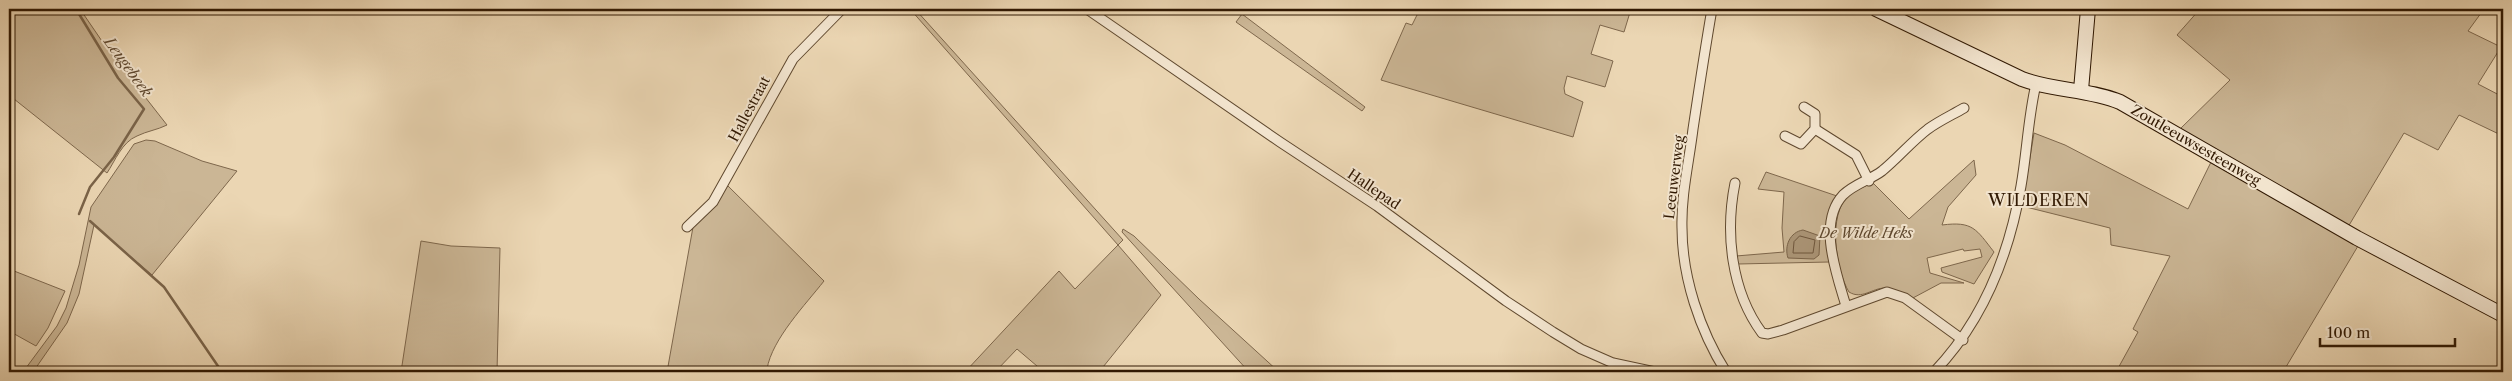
<svg xmlns="http://www.w3.org/2000/svg" width="2512" height="381" font-family="'Libre Caslon Text',serif">
  <style>
    .green { fill: #cbb695; stroke: #7e674c }
    .water { fill: #ab9577; stroke: #7a6348 }
    .lines { fill: none; stroke-linecap: round; stroke-linejoin: round }
    .shore { stroke: #6e563c; stroke-width: 1 }
    .stream { stroke: #7a6348; stroke-width: 2.5 }
    .street-casing { stroke: #5f482e; stroke-width: 11 }
    .secondary-casing { stroke: #301802; stroke-width: 16 }
    .street { stroke: #f2e4ce; stroke-width: 9 }
    .secondary { stroke: #f2e4ce; stroke-width: 14 }
    .labels { text-anchor: middle; stroke-width: 4; stroke-linejoin: round; paint-order: stroke }
    .street-label { font-size: 14px; fill: #301802; stroke: #f2e4ce }
    .park-label { font-size: 14px; font-style: italic; fill: #5e472e; stroke: #f2e4ce }
    .water-label { font-size: 15px; font-style: italic; fill: #614a31; stroke: #f2e4ce }
    .quarter-label { font-size: 16px; letter-spacing: 1px; fill: #301802; stroke: #f2e4ce }
  </style>
  <rect width="100%" height="100%" fill="#ebd6b3"/>
  <filter id="stains"><feTurbulence type="fractalNoise" baseFrequency=".004" numOctaves="4"/><feColorMatrix values="0 0 0 0 .2 0 0 0 0 .09 0 0 0 0 .02 0 0 0 .5 -.17"/></filter>
  <radialGradient id="worn" r=".72"><stop offset=".6" stop-color="#630" stop-opacity="0"/><stop offset="1" stop-color="#630" stop-opacity=".3"/></radialGradient>
  <!-- green -->
  <g class="green">
    <path d="M 9,9 L 80,9 L 106,47 L 167,125 C 157,130 147,131 137,136 C 122,142 115,161 107,173 L 9,95 Z"/>
    <polygon points="910,9 915,9 1123,240 1118,245 1161,295 1099,372 1044,372 1017,349 995,372 965,372 1059,271 1075,289 1118,245"/>
    <polygon points="1420,9 1631,9 1624,32 1600,25 1591,54 1613,61 1605,87 1567,76 1564,88 1565,94 1583,102 1573,137 1381,80 1406,23 1412,25"/>
    <polygon points="2200,9 2484,9 2468,31 2501,47 2478,84 2503,97 2503,136 2459,115 2438,150 2404,133 2348,227 2180,129 2230,80 2177,35"/>
    <polygon points="1242,14 1365,107 1362,111 1236,22"/>
    <polygon points="2034,133 2065,145 2188,209 2212,160 2358,246 2283,372 2116,372 2138,332 2133,329 2170,256 2111,245 2110,228 2022,206"/>
    <polygon points="146,140 155,141 202,161 237,171 152,275 94,225 79,294 67,323 33,372 23,372 57,326 66,308 79,265 91,207 134,144"/>
    <path d="M 1974,160 L 1976,175 L 1948,207 L 1942,225 C 1973,221 1976,229 1994,252 L 1974,284 L 1942,272 L 1941,268 L 1982,257 L 1980,249 L 1964,251 L 1963,249 L 1927,258 L 1930,273 L 1964,283 L 1941,283 L 1911,299 C 1903,294 1895,288 1885,288 C 1872,288 1862,300 1849,292 C 1836,271 1827,214 1849,195 C 1855,190 1865,186 1873,183 L 1909,219 Z"/>
    <polygon points="1766,172 1837,196 1827,248 1829,262 1738,264 1736,256 1784,252 1782,228 1784,192 1758,189"/>
    <path d="M 727,185 L 824,281 C 806,304 772,339 767,369 L 772,372 L 667,372 L 693,227 Z"/>
    <polygon points="1123,229 1134,236 1199,299 1279,372 1249,372 1122,232"/>
    <polygon points="421,241 451,246 500,248 497,372 401,372"/>
    <polygon points="9,269 65,291 48,328 36,346 9,331"/>
  </g>
  <!-- water -->
  <path class="water" d="M 1803,230 L 1820,236 L 1819,255 L 1814,259 L 1788,258 C 1784,246 1790,232 1803,230 Z"/>
  <g class="lines">
    <!-- shore -->
    <polygon class="shore" points="1800,236 1815,240 1813,253 1793,253 1794,242"/>
    <!-- stream -->
    <g class="stream">
      <polyline points="76,9 118,78 144,109 114,157 90,187 79,214"/>
      <polyline points="90,221 164,287 222,372"/>
    </g>
    <!-- street casing -->
    <g class="street-casing">
      <g id="street">
        <polyline points="1087,9 1280,142 1377,206 1506,301 1553,332 1581,349 1613,363 1655,372"/>
        <path d="M 1712,9 C 1705,49 1699,89 1693,129 C 1689,162 1681,195 1682,228 C 1682,277 1700,331 1726,372"/>
        <polyline points="1815,129 1856,155 1869,181"/>
        <polyline points="1785,136 1801,144 1815,129 1815,114 1804,107"/>
        <path d="M 1735,183 C 1725,233 1731,291 1762,333 L 1768,334 L 1783,330 L 1887,292 L 1905,298 L 1963,340"/>
        <polyline points="687,227 713,202 793,59 842,9"/>
        <path d="M 1846,306 C 1837,275 1817,223 1843,195 C 1854,184 1870,180 1882,171 C 1898,158 1911,142 1928,129 C 1939,121 1952,115 1964,108"/>
        <path d="M 1934,372 C 1983,321 2009,255 2021,186 C 2027,152 2028,118 2036,84"/>
      </g>
    </g>
    <!-- secondary casing -->
    <g class="secondary-casing">
      <g id="secondary">
        <path d="M 1876,9 L 2022,79 C 2054,91 2088,89 2120,102 L 2357,238 L 2503,315"/>
        <polyline points="2081,90 2088,9"/>
      </g>
    </g>
    <!-- street -->
    <use href="#street" class="street"/>
    <!-- secondary -->
    <use href="#secondary" class="secondary"/>
  </g>
  <g class="labels">
    <!-- street labels -->
    <g class="street-label">
      <text transform="translate(749 109) rotate(-62)" y="5">Hallestraat</text>
      <text transform="translate(2196 145) rotate(30)" y="5">Zoutleeuwsesteenweg</text>
      <text transform="translate(1674 177) rotate(-83)" y="5">Leeuwerweg</text>
      <text transform="translate(1374 189) rotate(34)" y="5">Hallepad</text>
    </g>
    <!-- park labels -->
    <g class="park-label">
      <text x="1866" y="238">De Wilde Heks</text>
    </g>
    <!-- water labels -->
    <g class="water-label">
      <text transform="translate(128 67) rotate(54)" y="5">Leugebeek</text>
    </g>
    <!-- quarter labels -->
    <g class="quarter-label">
      <text x="2039" y="206">WILDEREN</text>
    </g>
  </g>
  <!-- margin -->
  <rect width="2512" height="381" fill="none" stroke="#ebd6b3" stroke-width="30"/>
  <rect x="10" y="10" width="2492" height="361" fill="none" stroke="#301802" stroke-width="2.5"/>
  <rect x="15" y="15" width="2482" height="351" fill="none" stroke="#301802"/>
  <!-- scale -->
  <path d="M2320 338v8h135v-8" fill="none" stroke="#301802" stroke-width="2.5"/>
  <text x="2327" y="338" font-size="15" fill="#301802" stroke="#f2e4ce" stroke-width="4" paint-order="stroke">100 m</text>
  <rect width="100%" height="100%" filter="url(#stains)"/>
  <rect width="100%" height="100%" fill="url(#worn)"/>
</svg>
